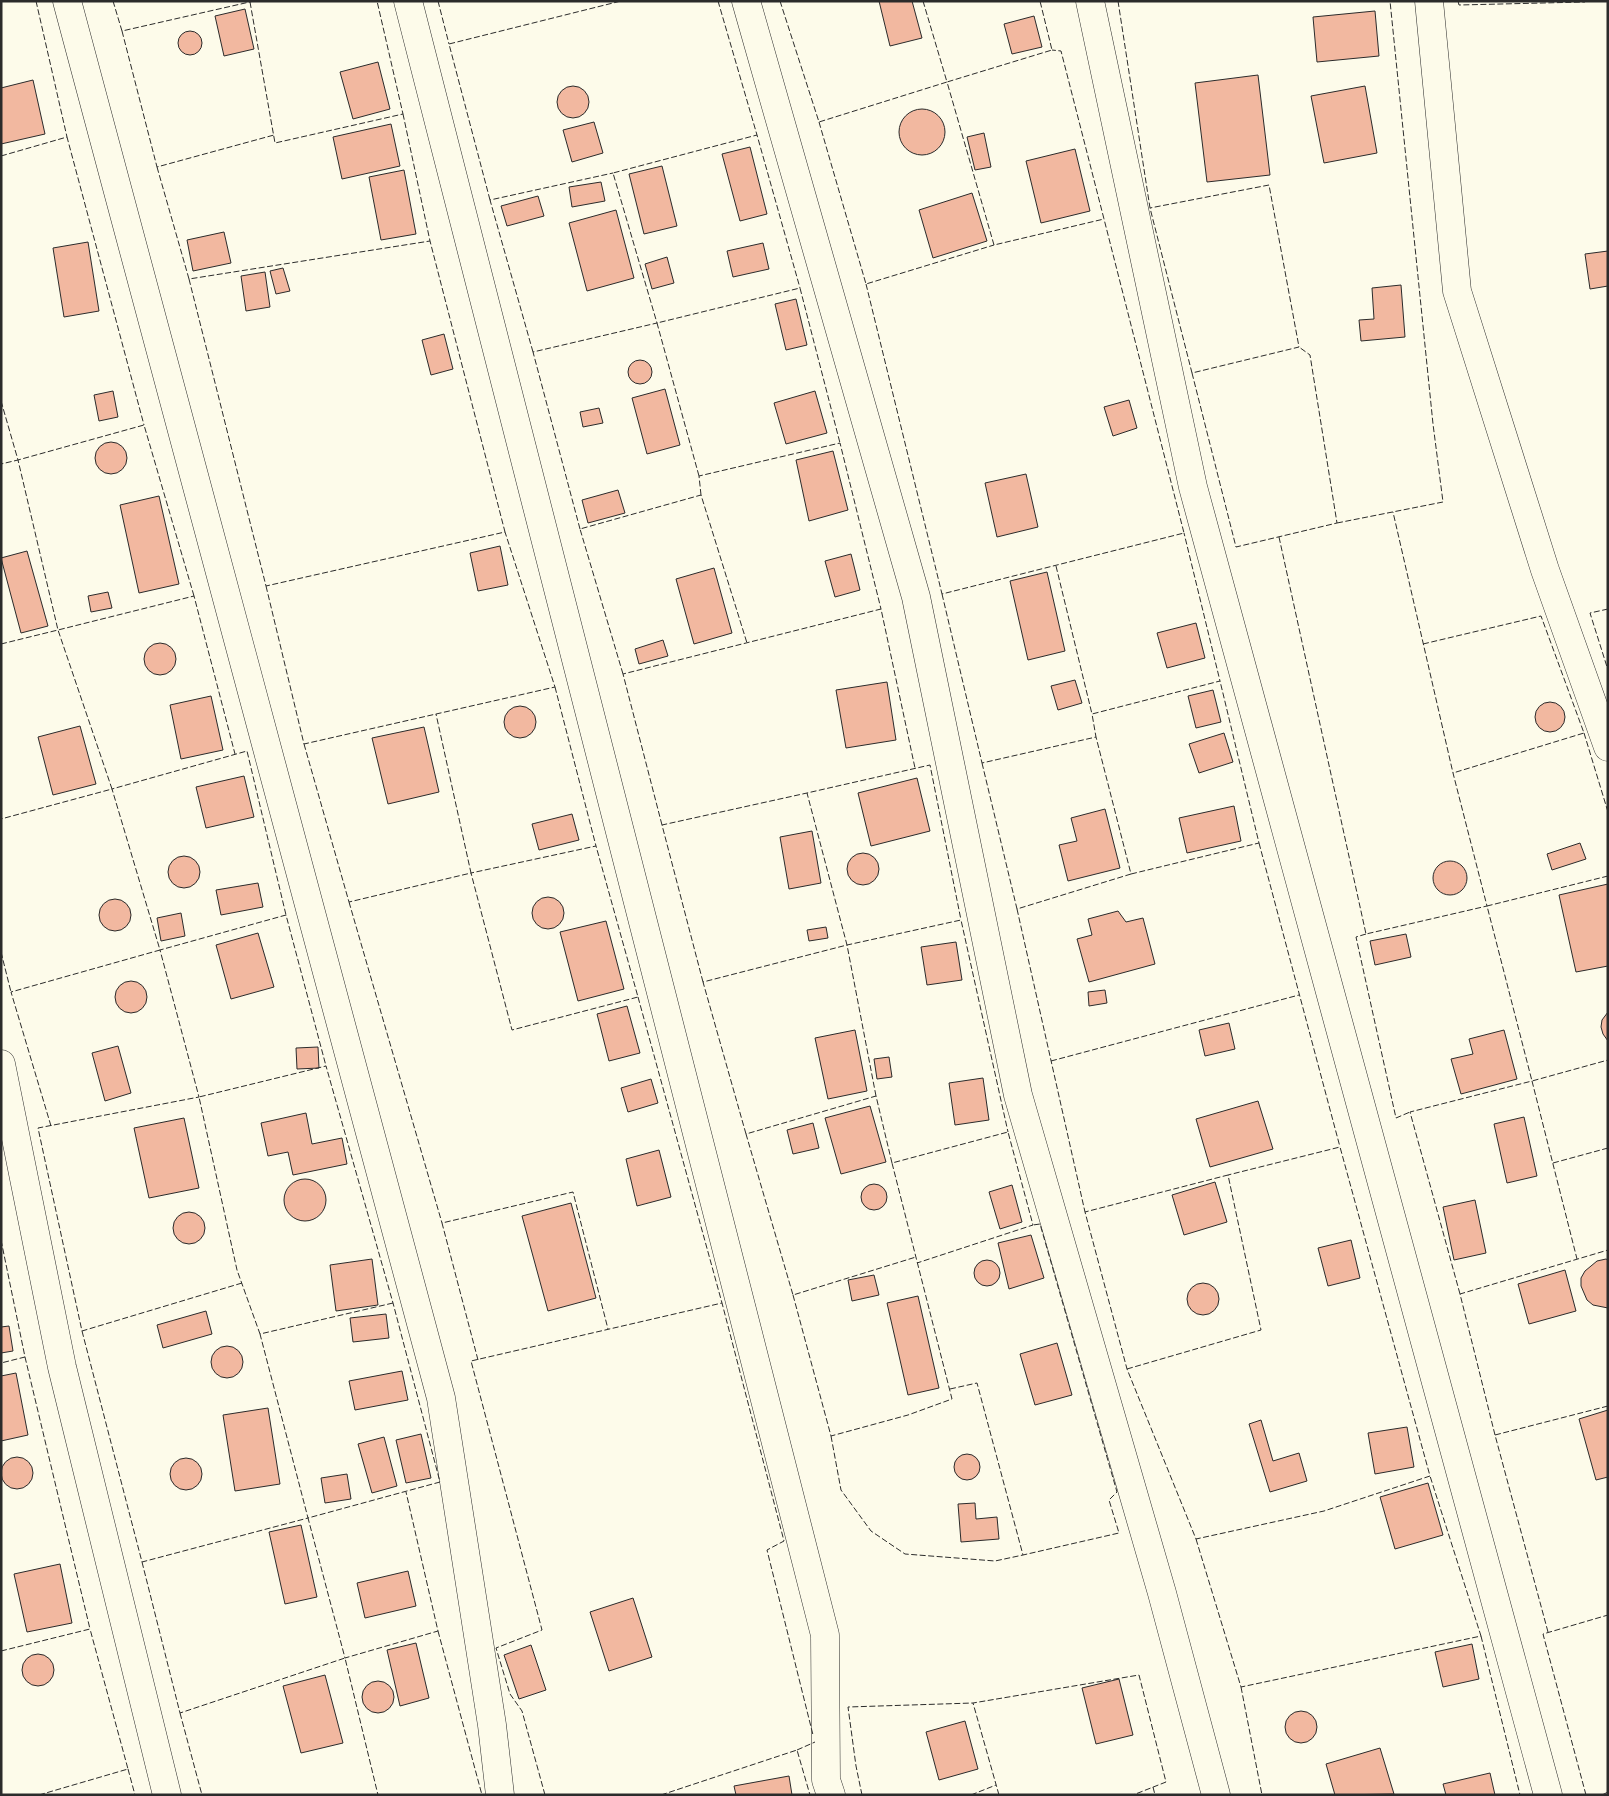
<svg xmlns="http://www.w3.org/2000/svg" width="1609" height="1796" font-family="'IBM Plex Sans',sans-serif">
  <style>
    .building { fill: #f2b8a0; stroke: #2b2b2b }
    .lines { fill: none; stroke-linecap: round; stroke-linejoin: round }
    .minor-casing { stroke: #2b2b2b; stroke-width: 29 }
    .minor { stroke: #fdfbea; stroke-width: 28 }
    .fence { stroke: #2b2b2b; stroke-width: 1; stroke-dasharray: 6 2.5; stroke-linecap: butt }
  </style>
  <rect width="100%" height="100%" fill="#fdfbea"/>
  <!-- building -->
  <g class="building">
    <polygon points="879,1 912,1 922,38 890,46"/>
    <polygon points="245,9 254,49 224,56 215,16"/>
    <polygon points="1375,11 1379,56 1317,62 1313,17"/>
    <polygon points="1034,16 1042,47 1012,54 1004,24"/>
    <circle cx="190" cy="43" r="12"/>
    <polygon points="378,62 390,109 353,119 340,72"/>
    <polygon points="1258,75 1270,175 1207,182 1195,83"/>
    <polygon points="33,80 45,134 1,144 1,88"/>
    <polygon points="1365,86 1377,153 1324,163 1311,96"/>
    <circle cx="573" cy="102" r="16"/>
    <circle cx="922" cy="132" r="23"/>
    <polygon points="594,122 603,153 572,162 563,130"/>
    <polygon points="391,124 400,166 342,179 333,137"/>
    <polygon points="984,133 991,167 975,170 967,137"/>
    <polygon points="750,147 767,214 740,221 722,154"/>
    <polygon points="1075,149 1090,211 1041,223 1026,161"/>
    <polygon points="662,166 677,226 644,234 629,174"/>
    <polygon points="404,170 416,234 381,240 369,177"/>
    <polygon points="601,182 605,201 572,207 569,187"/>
    <polygon points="972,193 987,241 933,258 919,210"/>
    <polygon points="538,196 544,216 507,226 501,206"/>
    <polygon points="616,210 634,278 587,291 569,223"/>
    <polygon points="224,232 231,263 193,271 187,240"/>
    <polygon points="88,242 99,311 64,317 53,248"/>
    <polygon points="763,243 769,269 733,277 727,251"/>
    <polygon points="1608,251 1608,286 1590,289 1585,254"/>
    <polygon points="667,257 674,283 652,289 645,264"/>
    <polygon points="283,268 290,291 276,294 270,271"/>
    <polygon points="265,272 270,307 246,311 241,276"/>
    <polygon points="1401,285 1405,337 1361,341 1359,320 1374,319 1372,288"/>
    <polygon points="796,299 807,345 786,350 775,304"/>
    <polygon points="444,334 453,369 431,375 422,340"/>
    <circle cx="640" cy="372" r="12"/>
    <polygon points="665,389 680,445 647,454 632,398"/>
    <polygon points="113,391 118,417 99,421 94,395"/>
    <polygon points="815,391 827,433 786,444 774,403"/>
    <polygon points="1129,400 1137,428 1113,436 1104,407"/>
    <polygon points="599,408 603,423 583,427 580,412"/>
    <circle cx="111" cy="458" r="16"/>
    <polygon points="833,451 848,510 809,521 796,460"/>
    <polygon points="1026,474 1038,527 997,537 985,483"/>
    <polygon points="618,490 625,513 588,523 582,500"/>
    <polygon points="159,496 179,584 139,593 120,505"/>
    <polygon points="500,546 508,585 478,591 470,553"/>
    <polygon points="27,551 48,626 21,633 1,558"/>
    <polygon points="851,554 860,590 835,597 825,561"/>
    <polygon points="714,568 732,633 694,644 676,579"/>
    <polygon points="1047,572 1065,651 1028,660 1010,581"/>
    <polygon points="108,592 112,608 91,612 88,596"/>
    <polygon points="1196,623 1205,658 1167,668 1157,633"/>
    <polygon points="663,640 668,656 639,664 635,649"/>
    <circle cx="160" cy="659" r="16"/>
    <polygon points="1075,680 1082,703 1058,710 1051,686"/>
    <polygon points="887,682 896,740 846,748 836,690"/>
    <polygon points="1213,690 1221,722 1196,728 1188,696"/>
    <polygon points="211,696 223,750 181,759 170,705"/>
    <circle cx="1550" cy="717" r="15"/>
    <circle cx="520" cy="722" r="16"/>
    <polygon points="80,726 96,784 53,795 38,737"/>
    <polygon points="424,727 439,792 388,804 372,738"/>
    <polygon points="1224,733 1233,762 1199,773 1189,744"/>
    <polygon points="244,776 254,817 206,828 196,787"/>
    <polygon points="917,778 930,831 871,846 858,793"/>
    <polygon points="1234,806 1241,841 1187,853 1179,818"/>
    <polygon points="1105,809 1120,868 1068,881 1059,845 1077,841 1071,818"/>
    <polygon points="572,814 579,840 539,850 532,824"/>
    <polygon points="812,831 821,883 789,889 780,837"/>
    <polygon points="1580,843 1586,859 1552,870 1547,854"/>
    <circle cx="863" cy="869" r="16"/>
    <circle cx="184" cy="872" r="16"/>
    <circle cx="1450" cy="878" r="17"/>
    <polygon points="258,883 263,907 221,915 216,890"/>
    <polygon points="1608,884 1608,966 1576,972 1559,895"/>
    <circle cx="548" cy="913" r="16"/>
    <circle cx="115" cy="915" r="16"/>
    <polygon points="1118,911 1126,922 1143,918 1155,964 1089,982 1077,939 1092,935 1088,919"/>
    <polygon points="181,913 185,936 161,941 157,918"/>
    <polygon points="606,921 624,989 578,1001 560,932"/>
    <polygon points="826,927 828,938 809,941 807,930"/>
    <polygon points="258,933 274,987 231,999 216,945"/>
    <polygon points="1406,934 1411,957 1375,965 1370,941"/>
    <polygon points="956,942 962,980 927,985 921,947"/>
    <circle cx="131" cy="997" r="16"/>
    <polygon points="1105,990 1107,1003 1089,1006 1088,992"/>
    <polygon points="627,1006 640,1053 609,1061 597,1014"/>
    <polygon points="1608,1012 1608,1041 1603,1034 1601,1027 1602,1020"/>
    <polygon points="1229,1023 1235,1049 1205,1056 1199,1030"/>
    <polygon points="855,1030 867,1091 828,1099 815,1038"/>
    <polygon points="1504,1030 1517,1079 1461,1094 1451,1059 1473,1054 1469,1039"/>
    <polygon points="118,1046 131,1093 105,1101 92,1053"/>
    <polygon points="318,1047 319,1068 297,1069 296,1048"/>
    <polygon points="889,1057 892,1077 877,1079 874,1059"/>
    <polygon points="983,1078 989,1120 955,1125 949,1083"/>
    <polygon points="651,1079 658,1103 628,1112 621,1088"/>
    <polygon points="1258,1101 1273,1149 1210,1167 1196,1119"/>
    <polygon points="870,1106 886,1162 841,1174 825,1118"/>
    <polygon points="306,1113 312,1144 342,1138 347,1164 293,1175 288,1152 268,1156 261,1123"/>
    <polygon points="1524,1117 1537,1176 1507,1183 1494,1124"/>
    <polygon points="184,1118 199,1188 149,1198 134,1128"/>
    <polygon points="813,1123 819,1148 793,1154 787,1130"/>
    <polygon points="659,1150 671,1197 637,1206 626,1159"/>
    <circle cx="305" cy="1200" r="21"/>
    <polygon points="1215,1182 1227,1222 1184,1235 1172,1195"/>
    <circle cx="874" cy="1197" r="13"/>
    <polygon points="1012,1185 1022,1222 1000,1229 989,1192"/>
    <polygon points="1475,1200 1486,1253 1454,1260 1443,1207"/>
    <polygon points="571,1203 596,1298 548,1311 522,1216"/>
    <circle cx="189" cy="1228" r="16"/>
    <polygon points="1031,1235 1044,1278 1009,1289 998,1243"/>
    <polygon points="1351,1240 1360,1278 1328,1286 1318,1248"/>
    <polygon points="372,1259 378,1305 336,1311 330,1265"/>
    <polygon points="1606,1259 1608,1260 1608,1308 1593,1305 1587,1300 1581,1286 1581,1278 1585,1271 1597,1261"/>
    <circle cx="987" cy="1273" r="13"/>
    <polygon points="1565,1270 1576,1311 1529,1324 1518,1284"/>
    <polygon points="874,1275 879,1295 852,1301 848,1280"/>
    <circle cx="1203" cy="1299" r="16"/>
    <polygon points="918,1296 939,1388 908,1395 887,1303"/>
    <polygon points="206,1311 212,1334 163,1348 157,1325"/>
    <polygon points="386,1314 389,1338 353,1342 350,1318"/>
    <polygon points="9,1326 13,1351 1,1353 1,1327"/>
    <polygon points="1057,1343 1072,1395 1035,1405 1020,1354"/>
    <circle cx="227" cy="1362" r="16"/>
    <polygon points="402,1371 408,1400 355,1410 349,1381"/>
    <polygon points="16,1373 28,1435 1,1441 1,1376"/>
    <polygon points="268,1408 280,1484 235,1491 223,1415"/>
    <polygon points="1608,1410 1608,1477 1596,1480 1579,1419"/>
    <polygon points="1261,1420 1273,1461 1299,1453 1307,1481 1270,1492 1249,1424"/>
    <polygon points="1407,1427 1414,1467 1375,1474 1368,1433"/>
    <polygon points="421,1434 431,1478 406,1483 396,1440"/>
    <polygon points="384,1437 397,1486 372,1493 358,1444"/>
    <circle cx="967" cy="1467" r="13"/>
    <circle cx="17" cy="1473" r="16"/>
    <circle cx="186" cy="1474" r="16"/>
    <polygon points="347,1474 351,1499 325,1503 321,1478"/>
    <polygon points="1428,1483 1443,1535 1395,1549 1380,1497"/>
    <polygon points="975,1503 976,1519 997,1517 999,1539 961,1542 958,1504"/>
    <polygon points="301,1525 317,1597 285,1604 269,1532"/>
    <polygon points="60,1564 72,1623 27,1632 14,1574"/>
    <polygon points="408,1571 416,1606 365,1618 357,1583"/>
    <polygon points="633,1598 652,1657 609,1671 590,1612"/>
    <polygon points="416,1643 429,1698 400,1706 387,1650"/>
    <polygon points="1472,1644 1479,1679 1443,1687 1435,1652"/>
    <polygon points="531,1645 546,1690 519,1699 504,1655"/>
    <circle cx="38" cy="1670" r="16"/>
    <polygon points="325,1675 343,1743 301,1753 283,1686"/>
    <polygon points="1119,1679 1133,1735 1096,1744 1082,1688"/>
    <circle cx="378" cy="1697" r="16"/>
    <circle cx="1301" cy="1727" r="16"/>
    <polygon points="965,1721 978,1769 939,1780 926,1732"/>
    <polygon points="1380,1748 1394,1794 1335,1795 1326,1764"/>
    <polygon points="1490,1773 1495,1795 1446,1795 1443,1784"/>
    <polygon points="789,1776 792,1795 736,1795 734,1786"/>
  </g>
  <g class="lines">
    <!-- minor casing -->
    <g class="minor-casing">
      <g id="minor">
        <polyline points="67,1 441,1398 492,1725 500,1795"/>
        <polyline points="408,1 825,1635 826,1780 831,1795"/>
        <polyline points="746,1 916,597 1018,1095 1162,1593 1216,1795"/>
        <polyline points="1090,1 1193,487 1548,1795"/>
        <polyline points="1429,1 1457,291 1545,570 1608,747"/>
        <polyline points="1,1064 62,1367 167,1795"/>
      </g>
    </g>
    <!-- minor -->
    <use href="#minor" class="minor"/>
    <!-- fence -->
    <g class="fence">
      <polyline points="36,1 67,137"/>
      <polyline points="113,1 122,31 254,1"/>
      <polyline points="438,1 449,44"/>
      <polyline points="718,1 757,135"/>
      <polyline points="780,1 819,122 947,82 994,245 1104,219 1061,51 1052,50"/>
      <polyline points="923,1 947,82 1052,50 1040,1"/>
      <polyline points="1118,1 1150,208 1192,373 1299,347 1269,185 1150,208"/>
      <polyline points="1458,1 1459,5 1585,2"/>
      <polyline points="1585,1 1607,1"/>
      <polyline points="250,2 275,143 403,114 377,1"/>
      <polyline points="122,31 157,167 274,135"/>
      <polyline points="819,122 866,284 994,245"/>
      <polyline points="1,156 67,137 144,425"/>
      <polyline points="157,167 189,279 430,241 403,114"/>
      <polyline points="490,200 449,44 621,1"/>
      <polyline points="189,279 266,586 505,532 430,241"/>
      <polyline points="866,284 942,594 1184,533 1104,219"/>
      <polyline points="533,352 490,200 613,173"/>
      <polyline points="1192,373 1236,547 1337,523 1310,355 1299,347"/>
      <polyline points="1,401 18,460 1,464"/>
      <polyline points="699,476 657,323 800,288 840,443"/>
      <polyline points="701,495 699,476 840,443 881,609"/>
      <polyline points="1337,523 1443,502 1433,424 1390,1"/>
      <polyline points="580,529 533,352 657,323 613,173 757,135 800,288"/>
      <polyline points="1279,537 1366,934 1487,906 1453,773 1393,512"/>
      <polyline points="1056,566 1092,714 1220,681 1184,533"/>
      <polyline points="266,586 304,744 555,687 505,532"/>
      <polyline points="942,594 982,763 1096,737 1092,714"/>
      <polyline points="194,596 144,425 18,460 58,630 194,596 235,754"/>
      <polyline points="1608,609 1590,613 1608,670"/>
      <polyline points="1,644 58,630 112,789 1,819"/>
      <polyline points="1423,644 1541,616 1584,733 1453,773"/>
      <polyline points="623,674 580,529 701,495 747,643"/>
      <polyline points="555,687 596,846 471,873 512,1030 638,997 596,846"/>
      <polyline points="1584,733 1608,812"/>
      <polyline points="304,744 349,902 471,873 436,714"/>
      <polyline points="982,763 1017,909 1131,874 1096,737"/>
      <polyline points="662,825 623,674 881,609 915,768"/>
      <polyline points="1259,843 1340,1147"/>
      <polyline points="1131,874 1259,843 1220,681"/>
      <polyline points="1608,876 1487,906 1532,1081 1608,1060"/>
      <polyline points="349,902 442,1223"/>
      <polyline points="1017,909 1085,1212"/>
      <polyline points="1366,934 1356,937 1396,1118 1410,1112"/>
      <polyline points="1,952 11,992"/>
      <polyline points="703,982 662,825 807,793"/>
      <polyline points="638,997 722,1303"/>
      <polyline points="1051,1061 1299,995"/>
      <polyline points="876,1096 847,945 961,920 1008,1132"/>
      <polyline points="51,1126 11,992 160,950 112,789 247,751 286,915"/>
      <polyline points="746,1134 703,982 847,945 807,793 930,765 961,920"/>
      <polyline points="892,1163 876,1096 746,1134 793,1295 916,1257"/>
      <polyline points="1553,1163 1608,1148"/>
      <polyline points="1,1240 25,1357 1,1363"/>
      <polyline points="242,1283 82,1331 38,1128 199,1097 160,950 286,915 326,1066"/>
      <polyline points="1460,1294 1410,1112 1532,1081 1577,1259"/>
      <polyline points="793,1295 831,1436 908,1415 952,1399 892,1163 1008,1132 1033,1225 917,1263"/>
      <polyline points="393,1303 260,1334 237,1270 199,1097 326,1066 393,1303 440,1482 308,1518 345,1658 438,1631 406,1492"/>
      <polyline points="82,1331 142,1562 308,1518 260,1334"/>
      <polyline points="478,1360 442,1223 573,1192 608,1329"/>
      <polyline points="1127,1369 1261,1330 1228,1175 1085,1212 1127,1369 1196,1539 1324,1511 1430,1476 1340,1147 1228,1175"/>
      <polyline points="950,1389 977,1383 1023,1555 1119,1533 1109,1500 1117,1492 1040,1224 1033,1225"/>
      <polyline points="1495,1435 1460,1294 1608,1250"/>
      <polyline points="831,1436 841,1490 871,1531 905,1554 995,1561 1023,1555"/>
      <polyline points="1196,1539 1241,1687 1481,1636 1430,1476"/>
      <polyline points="142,1562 180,1713 345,1658 378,1795"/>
      <polyline points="438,1631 482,1795"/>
      <polyline points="1548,1632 1495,1435 1608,1406"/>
      <polyline points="1481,1636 1520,1795"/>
      <polyline points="1,1651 90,1629 25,1357"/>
      <polyline points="1241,1687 1262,1795"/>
      <polyline points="180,1713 202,1795"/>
      <polyline points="797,1750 815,1742"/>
      <polyline points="128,1769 135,1795"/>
      <polyline points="1153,1787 1155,1795"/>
      <polyline points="39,1795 128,1769 90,1629"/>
      <polyline points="545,1795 522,1711 510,1694 496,1648 542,1630 471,1361 722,1303 784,1541 767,1550 813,1735"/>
      <polyline points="661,1795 797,1750 810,1795"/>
      <polyline points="862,1795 856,1766 848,1707 973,1703"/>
      <polyline points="971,1795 996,1785"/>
      <polyline points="999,1795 973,1703 1139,1675 1166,1782 1133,1795"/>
      <polyline points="1586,1795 1543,1634 1608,1615"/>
      <polyline points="1602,1795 1608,1792"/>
    </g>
  </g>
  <!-- border -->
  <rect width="1609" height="1796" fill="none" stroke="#2b2b2b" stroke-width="5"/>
</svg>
